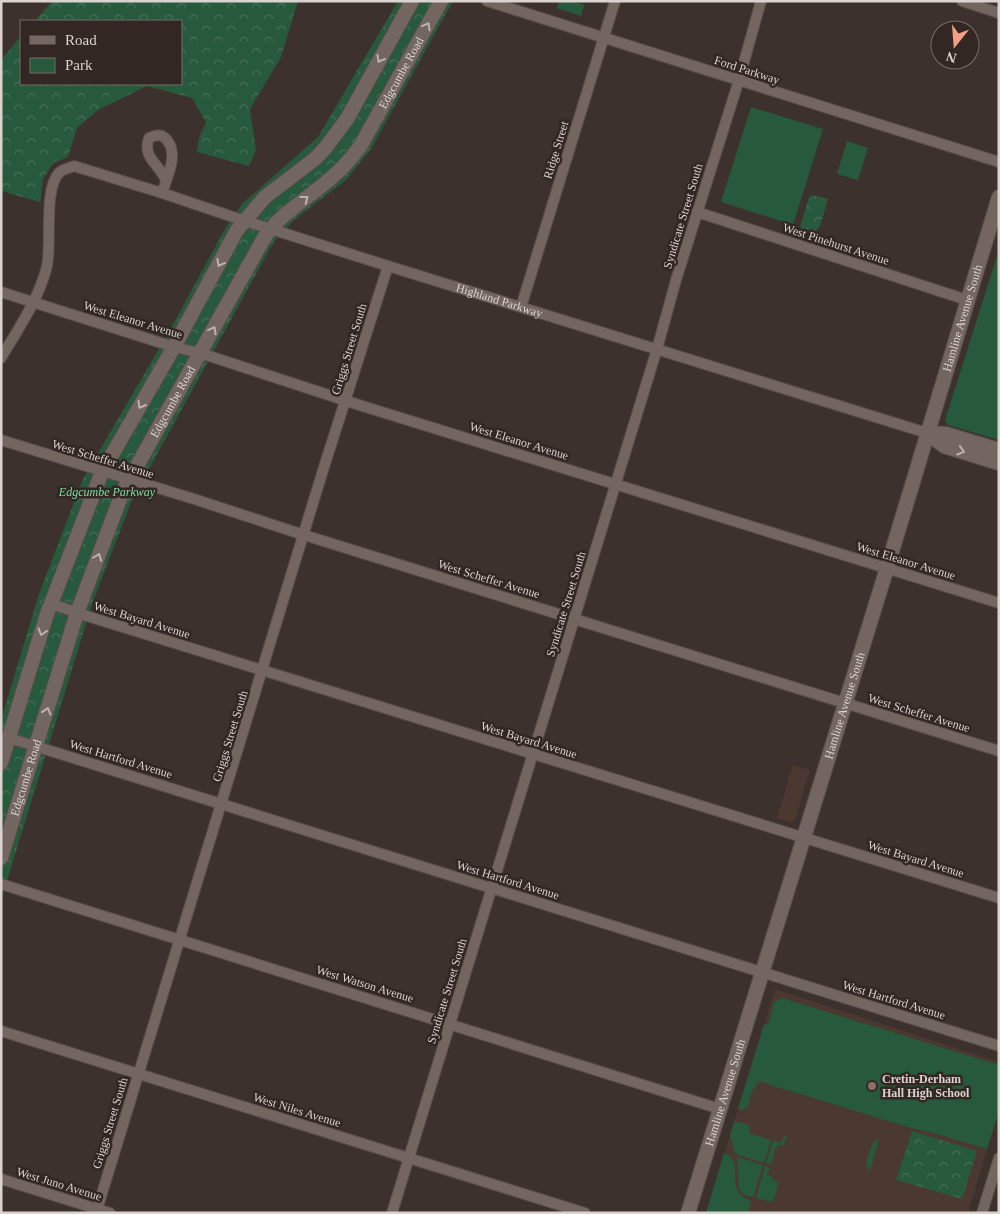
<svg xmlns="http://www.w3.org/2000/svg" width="1000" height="1214" font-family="Georgia,serif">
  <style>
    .built { fill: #4b3831 }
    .green { fill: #27593c }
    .forest { fill: url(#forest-crowns) }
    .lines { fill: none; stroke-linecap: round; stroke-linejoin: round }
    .street-casing { stroke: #574d49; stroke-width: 12 }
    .secondary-casing { stroke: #574d49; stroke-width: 16 }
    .street { stroke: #736560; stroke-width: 10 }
    .secondary { stroke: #736560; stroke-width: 14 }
    .oneway { stroke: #bcb2ae }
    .education-dot { fill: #8d6e63; stroke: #332723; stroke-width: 2 }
    .labels { text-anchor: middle; stroke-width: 5; stroke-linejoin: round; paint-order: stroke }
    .street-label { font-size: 12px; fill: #dbd3d0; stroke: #332723 }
    .park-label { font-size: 12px; font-style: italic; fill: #75dea0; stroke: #332723 }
    .poi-label { font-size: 12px; font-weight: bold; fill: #dbd3d0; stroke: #332723; text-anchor: start }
  </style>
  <defs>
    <pattern id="forest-crowns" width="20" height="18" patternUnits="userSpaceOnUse" patternTransform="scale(1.25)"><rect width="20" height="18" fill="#27593c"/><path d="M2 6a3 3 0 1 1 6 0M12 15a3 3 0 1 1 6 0" fill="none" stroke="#467057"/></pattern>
  </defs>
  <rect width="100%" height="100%" fill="#3d312d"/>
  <!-- built -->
  <g class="built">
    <polygon points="793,765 810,770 794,823 777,818"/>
    <polygon points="775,989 999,1062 999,1109 968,1213 706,1213"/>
  </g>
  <!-- green -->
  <g class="green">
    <polygon points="559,1 572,1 584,5 581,16 557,8"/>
    <polygon points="751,107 823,129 793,225 721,202"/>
    <polygon points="847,141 868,148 858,180 837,174"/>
    <polygon points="999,250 999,440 948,425 945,420"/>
    <polygon points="782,998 999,1065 999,1111 987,1149 930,1132 911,1128 758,1081 755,1089 752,1090 748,1106 743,1110 738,1109 764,1024 768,1025 774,1002"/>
    <polygon points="734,1121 749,1125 750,1127 749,1133 771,1140 764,1163 735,1154 730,1135"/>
    <polygon points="784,1136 787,1137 783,1146 778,1145 777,1150 775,1149 772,1164 766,1163 773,1140 781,1143"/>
    <polygon points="879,1139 870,1171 869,1172 866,1163 873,1142"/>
    <path d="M 724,1153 C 747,1160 722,1191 751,1201 L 748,1213 L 706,1213 Z"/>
    <polygon points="737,1157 763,1165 753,1197 744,1195 739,1189"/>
    <polygon points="765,1166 771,1168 767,1172 768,1175 773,1177 772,1180 779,1182 773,1202 756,1198"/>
  </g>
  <!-- forest -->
  <g class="forest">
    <polygon points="52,1 298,1 281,57 250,109 256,150 249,166 197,152 199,138 206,122 192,98 147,86 98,110 77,128 68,157 53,163 43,179 40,202 1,191 1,60 21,36 21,84 181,84 181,21 35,21"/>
    <polygon points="398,1 453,1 371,149 346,180 294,220 273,243 132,500 92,604 1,900 1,720 39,594 83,479 170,330 226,227 243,203 318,137"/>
    <polygon points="812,195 828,199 820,226 813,235 801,231 800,227 809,197"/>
    <path d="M 979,419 L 987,427 L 999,431 L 999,439 C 989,435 981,431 976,422 Z"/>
    <polygon points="912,1131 977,1151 962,1199 896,1180"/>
  </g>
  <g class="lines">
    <!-- street casing -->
    <g class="street-casing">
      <g id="street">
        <polyline points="487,1 999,162"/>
        <polyline points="962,1 999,13"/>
        <path d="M 162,193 C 167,177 179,154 167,140 C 161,133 156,135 149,138 C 142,157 158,163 166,180"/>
        <polyline points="697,212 967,300"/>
        <polyline points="1,292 174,347 200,353 356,404 999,603"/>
        <polyline points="521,307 615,1"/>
        <path id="s1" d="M 1,358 C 18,329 39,299 47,266 C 52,243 43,187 60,172 C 63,169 70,168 74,166 L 162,193 L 245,221 L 388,266 L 927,433"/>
        <polyline points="1,440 194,499 304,535 999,751"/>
        <polyline points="52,604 87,616 999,898"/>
        <polyline points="9,738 999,1046"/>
        <polyline points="1,884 720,1109"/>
        <polyline points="1,1031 585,1213"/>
        <polyline points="1,1179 110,1213"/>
        <polyline points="96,1213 324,467 388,266"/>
        <polyline points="392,1213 657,349 676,280 739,80 761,1"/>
        <polyline points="982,1213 999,1158"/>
      </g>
    </g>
    <!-- secondary casing -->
    <g class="secondary-casing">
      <g id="secondary">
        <polyline points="927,433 944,446 999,463"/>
        <polyline points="927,433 946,434 999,450"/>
        <polyline points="1,763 47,614 102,472 174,347 237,230 265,197 316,158 326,147 347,119 412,1"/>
        <path id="s2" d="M 1,858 L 77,613 L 123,491 L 264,238 C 281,213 307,199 330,179 C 342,169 352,158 361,145 L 441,1"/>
        <path id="s3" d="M 688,1213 L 887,568 L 999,197"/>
      </g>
    </g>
    <!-- street -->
    <use href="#street" class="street"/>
    <!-- secondary -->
    <use href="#secondary" class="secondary"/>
  </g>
  <!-- one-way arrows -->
  <defs><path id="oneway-chevron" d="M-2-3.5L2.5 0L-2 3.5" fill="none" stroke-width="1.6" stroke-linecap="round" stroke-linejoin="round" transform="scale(1.25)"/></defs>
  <g class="oneway">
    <use href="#oneway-chevron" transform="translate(427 26) rotate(-61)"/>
    <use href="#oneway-chevron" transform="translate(380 59) rotate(119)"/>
    <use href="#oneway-chevron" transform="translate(305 199) rotate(-38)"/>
    <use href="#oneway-chevron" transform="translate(220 263) rotate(119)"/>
    <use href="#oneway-chevron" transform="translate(213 330) rotate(-61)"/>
    <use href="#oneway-chevron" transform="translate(141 405) rotate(120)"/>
    <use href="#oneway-chevron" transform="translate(961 451) rotate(17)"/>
    <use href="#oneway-chevron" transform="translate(98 557) rotate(-69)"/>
    <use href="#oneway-chevron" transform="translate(42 632) rotate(107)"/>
    <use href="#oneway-chevron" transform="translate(47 711) rotate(-73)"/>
  </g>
  <!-- markers -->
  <circle class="education-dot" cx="872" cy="1086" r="5"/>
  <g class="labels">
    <!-- street labels -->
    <g class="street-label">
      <text transform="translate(747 70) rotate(18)" y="4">Ford Parkway</text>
      <text dy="4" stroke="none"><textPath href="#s2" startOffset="894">Edgcumbe Road</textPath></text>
      <text transform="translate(556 150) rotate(-73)" y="4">Ridge Street</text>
      <text transform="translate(683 216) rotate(-73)" y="4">Syndicate Street South</text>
      <text transform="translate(836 244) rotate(18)" y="4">West Pinehurst Avenue</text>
      <text dy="4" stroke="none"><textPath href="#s1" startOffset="661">Highland Parkway</textPath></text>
      <text dy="4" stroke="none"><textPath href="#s3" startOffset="936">Hamline Avenue South</textPath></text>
      <text transform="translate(133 320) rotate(17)" y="4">West Eleanor Avenue</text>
      <text transform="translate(349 349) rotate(-73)" y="4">Griggs Street South</text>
      <text dy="4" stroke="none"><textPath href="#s2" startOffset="489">Edgcumbe Road</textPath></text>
      <text transform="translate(519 441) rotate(17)" y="4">West Eleanor Avenue</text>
      <text transform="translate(103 459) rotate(17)" y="4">West Scheffer Avenue</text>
      <text transform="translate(906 561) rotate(17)" y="4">West Eleanor Avenue</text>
      <text transform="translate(489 579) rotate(17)" y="4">West Scheffer Avenue</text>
      <text transform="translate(566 604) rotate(-73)" y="4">Syndicate Street South</text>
      <text transform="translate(142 620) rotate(17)" y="4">West Bayard Avenue</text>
      <text dy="4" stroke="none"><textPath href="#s3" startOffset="531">Hamline Avenue South</textPath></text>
      <text transform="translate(919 713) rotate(17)" y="4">West Scheffer Avenue</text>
      <text transform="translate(230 736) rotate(-73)" y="4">Griggs Street South</text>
      <text transform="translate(529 740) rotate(17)" y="4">West Bayard Avenue</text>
      <text transform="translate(121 759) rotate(17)" y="4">West Hartford Avenue</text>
      <text dy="4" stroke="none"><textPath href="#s2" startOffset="84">Edgcumbe Road</textPath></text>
      <text transform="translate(916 859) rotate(17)" y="4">West Bayard Avenue</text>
      <text transform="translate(508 880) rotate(17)" y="4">West Hartford Avenue</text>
      <text transform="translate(365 984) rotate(17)" y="4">West Watson Avenue</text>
      <text transform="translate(447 991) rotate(-73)" y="4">Syndicate Street South</text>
      <text transform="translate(894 1000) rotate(17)" y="4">West Hartford Avenue</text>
      <text dy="4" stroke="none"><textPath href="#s3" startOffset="126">Hamline Avenue South</textPath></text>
      <text transform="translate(297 1110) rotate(17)" y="4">West Niles Avenue</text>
      <text transform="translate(110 1123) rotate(-73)" y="4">Griggs Street South</text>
      <text transform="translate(59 1184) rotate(17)" y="4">West Juno Avenue</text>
    </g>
    <!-- park labels -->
    <g class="park-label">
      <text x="107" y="496">Edgcumbe Parkway</text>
    </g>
    <!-- poi labels -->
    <g class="poi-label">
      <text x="882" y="1083">Cretin-Derham<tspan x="882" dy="14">Hall High School</tspan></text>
    </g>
  </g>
  <!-- border -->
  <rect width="1000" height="1214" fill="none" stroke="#dbd3d0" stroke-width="5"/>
  <!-- legend -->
  <rect x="20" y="20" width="162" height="65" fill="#332723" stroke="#766c68"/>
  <rect x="30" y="36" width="25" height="8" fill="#736560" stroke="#766c68"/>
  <text x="65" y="45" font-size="15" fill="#dbd3d0">Road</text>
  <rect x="30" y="58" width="25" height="15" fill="#27593c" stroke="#766c68"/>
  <text x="65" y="70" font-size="15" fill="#dbd3d0">Park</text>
  <!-- north arrow -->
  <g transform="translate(955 45) rotate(197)"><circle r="24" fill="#332723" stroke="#766c68"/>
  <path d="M0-4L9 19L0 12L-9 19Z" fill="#f39f84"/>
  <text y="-8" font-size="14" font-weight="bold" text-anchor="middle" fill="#dbd3d0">N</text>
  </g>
</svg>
